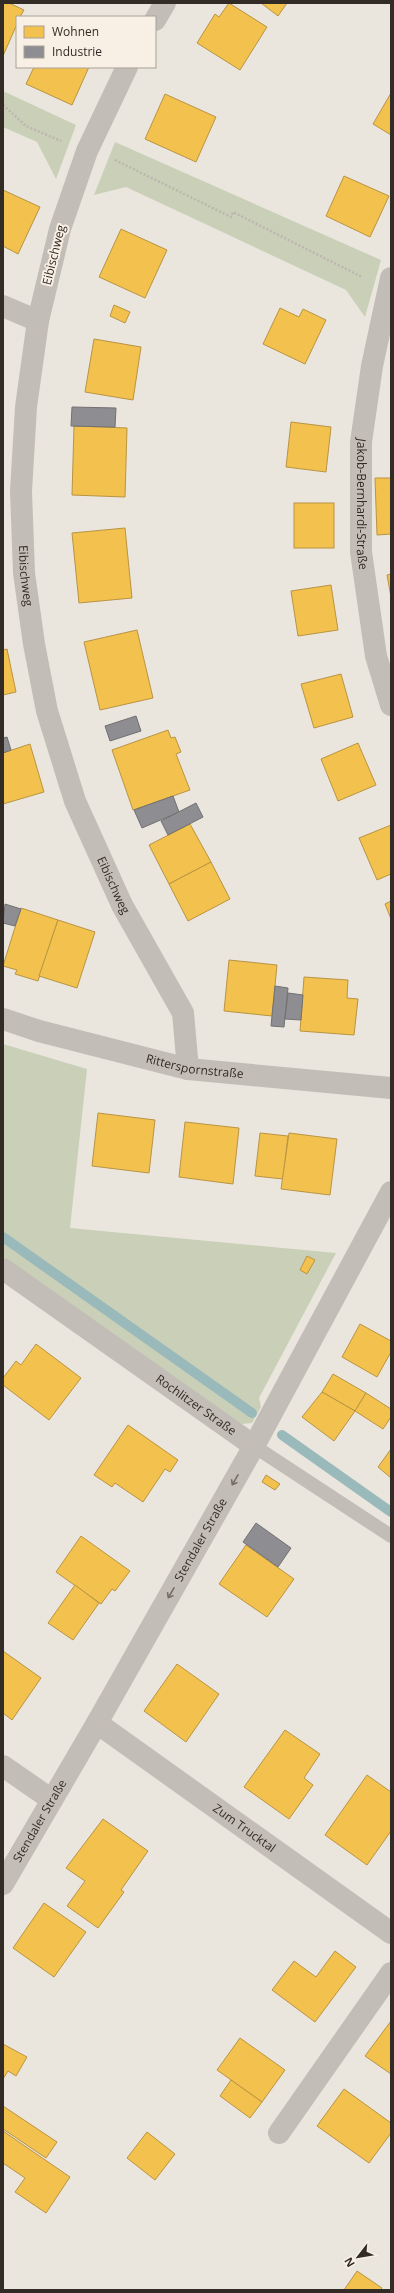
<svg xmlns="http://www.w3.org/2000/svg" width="394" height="2293" font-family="'Open Sans',sans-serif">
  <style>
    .green { fill: #cad0b8 }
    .homes { fill: #f2c14e; stroke: #b99442 }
    .industry { fill: #8d8d92; stroke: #727072 }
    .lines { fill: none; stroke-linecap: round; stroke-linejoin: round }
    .stream { stroke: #9ab9bb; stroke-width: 10 }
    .path { stroke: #bcb6b0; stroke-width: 2.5; stroke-dasharray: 2 2; stroke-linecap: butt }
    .lane { stroke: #c3bdb7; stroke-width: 14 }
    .street { stroke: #c3bdb7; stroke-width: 22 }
    .oneway { stroke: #746d67 }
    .labels { text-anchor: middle; stroke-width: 4; stroke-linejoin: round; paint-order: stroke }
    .street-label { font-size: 12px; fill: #332b26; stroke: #f8f0e4 }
  </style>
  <rect width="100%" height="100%" fill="#eae6de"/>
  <!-- green -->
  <g class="green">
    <polygon points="3,91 76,125 56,179 37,142 3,127"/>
    <polygon points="115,142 381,260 365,317 346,290 126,187 94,195"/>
    <polygon points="3,1044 87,1069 70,1228 336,1253 259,1398 261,1407 252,1423 242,1424 228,1418 3,1257"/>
  </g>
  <!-- homes -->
  <g class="homes">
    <polygon points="3,3 9,3 24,10 20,17 17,17 17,24 3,56"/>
    <polygon points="229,3 267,27 240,70 197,43 215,14 219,17"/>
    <polygon points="261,3 287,3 278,16"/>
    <polygon points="34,67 89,67 72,105 26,84"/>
    <polygon points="391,93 391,135 373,124"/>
    <polygon points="165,94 216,117 196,162 145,139"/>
    <polygon points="344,176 389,196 370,237 326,216"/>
    <polygon points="3,190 40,207 18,254 3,246"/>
    <polygon points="121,229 167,250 145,298 99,277"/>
    <polygon points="114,305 130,312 125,323 110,316"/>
    <polygon points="280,308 299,317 303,309 326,320 305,364 263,344"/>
    <polygon points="94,339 141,347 133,400 85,392"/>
    <polygon points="291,422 331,427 326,472 286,467"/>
    <polygon points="74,426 127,428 125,497 72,495"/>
    <polygon points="375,478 391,478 391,534 377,535"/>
    <rect x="294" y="503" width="40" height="45"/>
    <polygon points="125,528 132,598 79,603 72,533"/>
    <polygon points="391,574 391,597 387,575"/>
    <polygon points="331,585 338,630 298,636 291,591"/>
    <polygon points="137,630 153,698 100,710 84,642"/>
    <polygon points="7,649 16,692 3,695 3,650"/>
    <polygon points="341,674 353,717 314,728 301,684"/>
    <polygon points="168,730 171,738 175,737 181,752 176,754 190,790 133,810 112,750"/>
    <polygon points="358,743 376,785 338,801 321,759"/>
    <polygon points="30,744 44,792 3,804 3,753"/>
    <polygon points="190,824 211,862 169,884 149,845"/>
    <polygon points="391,825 391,874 377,880 359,838"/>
    <polygon points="211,862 230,899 188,921 169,884"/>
    <polygon points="391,901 391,919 385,904"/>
    <polygon points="21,908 58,920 38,981 15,974 17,970 3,966"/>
    <polygon points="58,920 95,932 77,988 39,976"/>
    <polygon points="229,960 277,965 272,1016 224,1011"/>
    <polygon points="304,977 348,980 347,998 358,999 354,1035 300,1031"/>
    <polygon points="98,1113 155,1120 149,1173 92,1166"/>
    <polygon points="185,1122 239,1128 233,1184 179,1177"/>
    <polygon points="260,1133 288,1136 283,1179 255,1176"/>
    <polygon points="289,1133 337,1139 330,1195 281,1189"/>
    <polygon points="307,1256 315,1260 307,1274 300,1270"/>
    <polygon points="360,1324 391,1341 391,1352 377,1377 342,1357"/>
    <polygon points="36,1344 81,1378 49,1420 3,1385 3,1378 16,1361 21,1365"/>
    <polygon points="333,1374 366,1393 355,1411 322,1392"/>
    <polygon points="322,1392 355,1411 334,1441 302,1417"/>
    <polygon points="366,1393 391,1409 391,1417 383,1429 355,1411"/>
    <polygon points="128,1425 178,1460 170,1472 165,1469 143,1502 115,1483 112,1487 94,1475"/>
    <polygon points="391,1449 391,1478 378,1467"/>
    <polygon points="266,1475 280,1484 275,1490 262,1482"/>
    <polygon points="81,1536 130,1571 115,1591 112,1589 101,1604 56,1572"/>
    <polygon points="246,1545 294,1579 267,1617 219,1584"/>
    <polygon points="75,1585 99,1603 73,1640 48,1623"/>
    <polygon points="3,1651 41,1678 12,1720 3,1713"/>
    <polygon points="177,1664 219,1694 186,1742 144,1711"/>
    <polygon points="285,1730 320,1754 304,1778 313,1785 289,1819 244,1787"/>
    <polygon points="367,1775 391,1792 391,1831 367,1865 325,1835"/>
    <polygon points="103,1819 148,1851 121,1890 124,1892 98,1928 67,1906 85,1881 66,1868"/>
    <polygon points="44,1903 86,1932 54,1977 13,1948"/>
    <polygon points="335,1951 356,1967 315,2022 272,1990 294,1961 316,1977"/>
    <polygon points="391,2021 391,2074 365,2056"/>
    <polygon points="240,2038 285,2070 262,2102 217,2070"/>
    <polygon points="3,2044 27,2057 16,2076 8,2071 3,2079"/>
    <polygon points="231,2080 262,2102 250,2118 220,2096"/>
    <polygon points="344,2089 391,2123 391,2133 369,2163 317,2126"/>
    <polygon points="3,2106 57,2142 46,2158 3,2129"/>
    <polygon points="3,2131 70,2177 46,2213 15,2192 25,2178 3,2163"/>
    <polygon points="147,2132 175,2154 155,2180 127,2158"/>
    <polygon points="357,2271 382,2288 380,2290 344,2290"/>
  </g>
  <!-- industry -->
  <g class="industry">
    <polygon points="72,407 116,408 115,427 71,426"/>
    <polygon points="136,716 141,731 110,741 105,726"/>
    <polygon points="7,737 11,750 3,753 3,738"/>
    <polygon points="173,796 179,812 142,828 134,810"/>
    <polygon points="196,803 203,817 168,835 161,821"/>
    <polygon points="5,904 21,909 15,926 3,923"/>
    <polygon points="275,986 288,988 284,1027 271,1026"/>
    <polygon points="288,993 303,995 301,1020 285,1019"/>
    <polygon points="256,1523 291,1548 278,1567 243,1542"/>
  </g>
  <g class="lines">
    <!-- stream -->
    <g class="stream">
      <polyline points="3,1237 252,1413"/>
      <polyline points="282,1435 391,1512"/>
    </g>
    <!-- path -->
    <g class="path">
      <polyline points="3,105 26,126 61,141"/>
      <polyline points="115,160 231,217 233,212 362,277"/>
    </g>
    <!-- lane -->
    <polyline class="lane" points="254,1446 391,1536"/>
    <!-- street -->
    <g class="street">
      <polyline points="155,20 165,3"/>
      <path id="s1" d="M 127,67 L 87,151 L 60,229 L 38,321 L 26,407 L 21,491 L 24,573 L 34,644 L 47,711 L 75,801 L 122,905 L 183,1013 L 188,1069"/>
      <path id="s2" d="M 391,278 L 372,366 L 361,442 L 361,552 L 376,656 L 391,705"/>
      <polyline points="3,306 38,321"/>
      <path id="s3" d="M 3,1019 L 39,1031 L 188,1069 L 391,1088"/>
      <path id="s4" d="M 3,1269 L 254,1446"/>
      <path id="s5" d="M 97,1723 L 391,1933"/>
      <polyline points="3,1766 52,1800"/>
      <path id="s6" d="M 3,1884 L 97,1723 L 254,1446 L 391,1192"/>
      <polyline points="279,2133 391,1973"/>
    </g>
  </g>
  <!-- one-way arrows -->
  <defs><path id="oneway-shaft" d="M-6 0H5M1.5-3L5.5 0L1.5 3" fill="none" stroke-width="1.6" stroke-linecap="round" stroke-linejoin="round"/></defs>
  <g class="oneway">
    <use href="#oneway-shaft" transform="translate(235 1480) rotate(120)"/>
    <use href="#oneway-shaft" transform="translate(171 1593) rotate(120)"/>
  </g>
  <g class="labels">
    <!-- street labels -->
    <g class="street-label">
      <text transform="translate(54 255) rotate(-76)" y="4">Eibischweg</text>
      <text dy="4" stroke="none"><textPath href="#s2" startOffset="229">Jakob-Bernhardi-Straße</textPath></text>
      <text dy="4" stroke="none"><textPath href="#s1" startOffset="526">Eibischweg</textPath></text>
      <text dy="4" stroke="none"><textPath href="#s1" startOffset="850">Eibischweg</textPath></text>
      <text dy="4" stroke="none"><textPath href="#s3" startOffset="198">Ritterspornstraße</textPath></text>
      <text dy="4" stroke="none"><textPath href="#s4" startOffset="236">Rochlitzer Straße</textPath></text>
      <text dy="4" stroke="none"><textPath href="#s6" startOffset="397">Stendaler Straße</textPath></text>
      <text dy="4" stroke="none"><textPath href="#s6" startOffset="73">Stendaler Straße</textPath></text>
      <text dy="4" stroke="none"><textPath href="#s5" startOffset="181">Zum Trucktal</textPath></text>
    </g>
  </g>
  <!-- border -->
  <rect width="394" height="2293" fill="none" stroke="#332b26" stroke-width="8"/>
  <!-- legend -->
  <rect x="16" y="16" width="140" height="52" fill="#f8f0e4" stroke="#a9a198"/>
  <rect x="24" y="26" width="20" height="12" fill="#f2c14e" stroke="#a9a198"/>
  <text x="52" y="36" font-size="12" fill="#332b26">Wohnen</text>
  <rect x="24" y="46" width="20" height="12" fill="#8d8d92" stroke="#a9a198"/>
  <text x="52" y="56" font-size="12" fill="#332b26">Industrie</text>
  <!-- north arrow -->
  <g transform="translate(358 2257) rotate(239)" stroke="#f8f0e4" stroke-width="3" paint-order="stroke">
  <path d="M0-3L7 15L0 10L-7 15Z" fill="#332b26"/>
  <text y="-6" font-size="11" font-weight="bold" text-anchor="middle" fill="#332b26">N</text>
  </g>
</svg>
